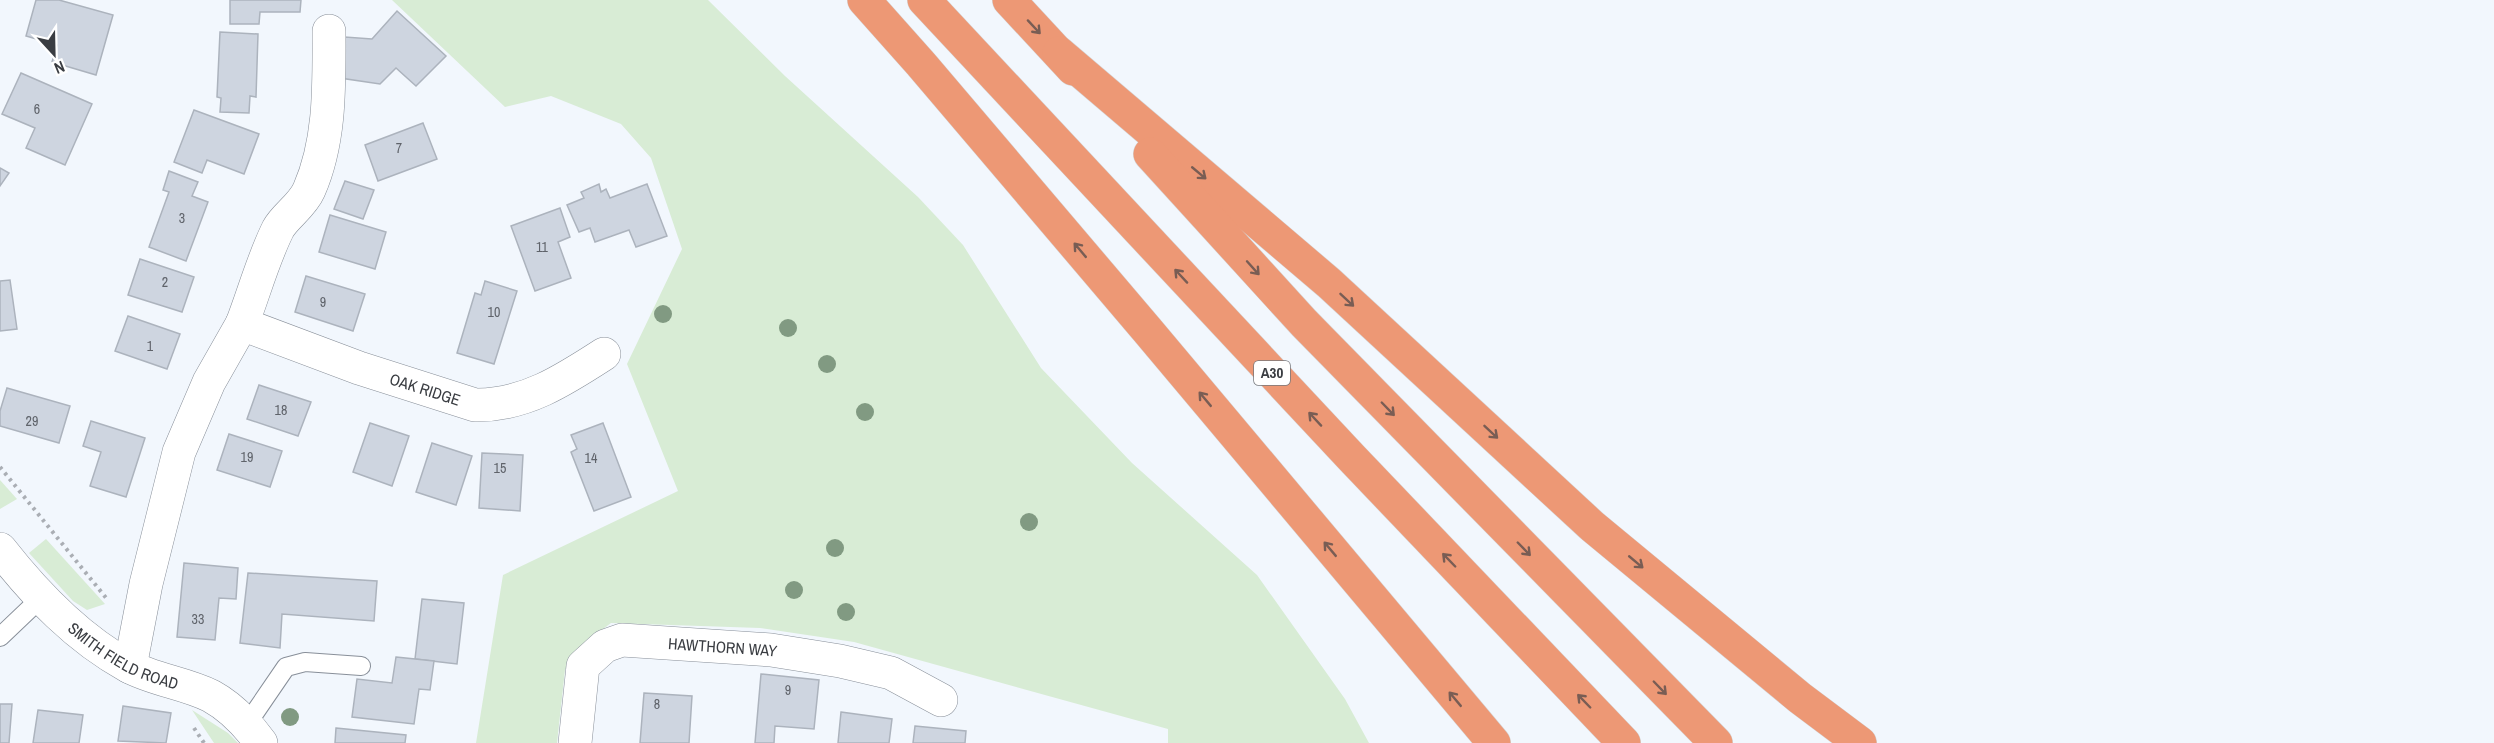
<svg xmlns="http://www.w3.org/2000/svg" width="2494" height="743" font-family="'Archivo Narrow',sans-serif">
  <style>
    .green { fill: #d8ecd5 }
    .building { fill: #ced5e0; stroke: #acb3bd; stroke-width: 1.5 }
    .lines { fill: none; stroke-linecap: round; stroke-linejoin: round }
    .lane-casing { stroke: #888f99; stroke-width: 20 }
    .street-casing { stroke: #888f99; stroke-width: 34 }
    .highway-casing { stroke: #d4d4d5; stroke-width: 34 }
    .path { stroke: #aaaeb4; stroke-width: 4; stroke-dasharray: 3 4.5; stroke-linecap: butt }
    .lane { stroke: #fff; stroke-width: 18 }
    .street { stroke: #fff; stroke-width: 33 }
    .highway { stroke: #ed9875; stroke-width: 33 }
    .tree { fill: #819a82 }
    .oneway { stroke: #795d54 }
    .labels { text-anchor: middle; stroke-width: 6; stroke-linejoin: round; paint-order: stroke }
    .number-label { font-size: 14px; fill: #5f636a }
    .shield { fill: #fff; stroke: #75777b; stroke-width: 1.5 }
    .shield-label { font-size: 15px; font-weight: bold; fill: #3a3d42 }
    .street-label { font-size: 16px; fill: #3a3d42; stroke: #fff }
  </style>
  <rect width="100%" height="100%" fill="#f2f7fd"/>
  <!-- green -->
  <g class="green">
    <polygon points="392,0 708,0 785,76 918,197 963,245 1041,368 1132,463 1257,575 1345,699 1369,743 1168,743 1168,729 854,642 760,628 611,623 582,645 565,670 557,743 476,743 503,575 678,491 627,364 682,249 651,158 621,124 551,96 505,107"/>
    <polygon points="0,480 17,499 0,509"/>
    <polygon points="46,539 105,604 87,610 73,601 29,553"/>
    <polygon points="192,710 228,733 238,743 214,743"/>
  </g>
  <!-- building -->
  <g class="building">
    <polygon points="36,0 59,0 113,15 96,75 52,62 57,45 26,36"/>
    <polygon points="230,0 301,0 300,12 260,12 259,24 230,24"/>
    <polygon points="397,11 446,56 416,86 396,68 380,84 340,78 345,37 372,39"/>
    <polygon points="220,32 258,34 256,97 250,96 249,113 220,112 221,98 217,97"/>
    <polygon points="21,73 92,104 65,165 26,148 35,128 2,114"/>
    <polygon points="194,110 259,134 244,174 207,160 202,173 174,162"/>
    <polygon points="423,123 437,159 378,181 365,145"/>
    <polygon points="0,168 9,173 0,186"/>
    <polygon points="169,171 198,182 192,196 208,202 186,261 149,247 169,192 163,190"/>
    <polygon points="345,181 374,190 363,219 334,209"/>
    <polygon points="599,184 601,192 606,189 610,198 647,184 667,236 636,247 629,230 595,242 590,228 579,232 567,205 584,198 581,192"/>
    <polygon points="560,208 570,237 558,242 571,278 535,291 511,226"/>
    <polygon points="330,215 386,232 375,269 319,252"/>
    <polygon points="140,259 194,277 182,312 128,295"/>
    <polygon points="306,276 365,294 353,331 295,312"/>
    <polygon points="10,280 17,329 0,331 0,281"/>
    <polygon points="485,281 517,291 494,364 457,353 475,293 481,295"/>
    <polygon points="128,316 180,334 167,369 115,351"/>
    <polygon points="259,385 311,402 298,436 247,419"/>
    <polygon points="7,388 70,406 59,443 0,426 0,411"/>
    <polygon points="91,421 145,438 126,497 90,486 101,452 83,446"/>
    <polygon points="370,423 409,436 392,486 353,472"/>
    <polygon points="603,423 631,497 594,511 571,452 577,449 571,435"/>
    <polygon points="229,434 282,451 270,487 217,470"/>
    <polygon points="432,443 472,456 456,505 416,492"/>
    <polygon points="482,453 523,455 520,511 479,508"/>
    <polygon points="184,563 238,568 236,599 219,598 215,640 177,637"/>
    <polygon points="248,573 377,581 374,621 282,614 280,648 240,643"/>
    <polygon points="422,599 464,603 457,664 415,659"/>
    <polygon points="396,657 434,661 430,690 419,689 414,724 352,717 357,679 392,683"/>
    <polygon points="761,674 819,680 814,729 775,726 774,743 755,743"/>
    <polygon points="644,693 692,696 689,743 640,743"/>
    <polygon points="0,704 12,704 9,743 0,743"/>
    <polygon points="123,706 171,713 166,743 118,741"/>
    <polygon points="38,710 83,715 79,743 33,743"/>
    <polygon points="841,712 892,719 889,743 838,743"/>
    <polygon points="915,726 966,731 965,743 913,743"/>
    <polygon points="336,728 406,735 405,743 335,743"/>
  </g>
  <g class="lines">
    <!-- lane casing -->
    <g class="lane-casing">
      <g id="lane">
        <polyline points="0,637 42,597"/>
        <polyline points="247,724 286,667 305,662 361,666"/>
      </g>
    </g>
    <!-- street casing -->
    <g class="street-casing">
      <g id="street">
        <path d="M 242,324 C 254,293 263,259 278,229 C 285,216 302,206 309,190 C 331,140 329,84 329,31"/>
        <path id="s1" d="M 0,549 C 36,595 77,638 128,666 C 154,680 185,683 211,696 C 231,707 248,725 261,743"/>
        <path id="s2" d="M 130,667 L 146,584 L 179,452 L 209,382 L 242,324 L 359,368 L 475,405 C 524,406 564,380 604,354"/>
        <path id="s3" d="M 575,743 L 583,666 L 605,646 L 622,640 L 771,650 L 840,661 L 891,673 L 941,700"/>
      </g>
    </g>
    <!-- highway casing -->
    <g class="highway-casing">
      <g id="highway">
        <polyline points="864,0 921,64 1148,331 1494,743"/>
        <polyline points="924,0 1351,457 1624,743"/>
        <polyline points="1009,0 1073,69"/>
        <polyline points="1059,53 1329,283 1592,526 1800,698 1860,743"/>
        <polyline points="1150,154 1304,323 1716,743"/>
      </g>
    </g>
    <!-- path -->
    <g class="path">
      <polyline points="0,467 107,599"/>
      <polyline points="194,728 204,743"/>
    </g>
    <!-- lane -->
    <use href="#lane" class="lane"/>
    <!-- street -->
    <use href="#street" class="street"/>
    <!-- highway -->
    <use href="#highway" class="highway"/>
  </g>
  <!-- trees -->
  <g class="tree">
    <circle cx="663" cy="314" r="9"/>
    <circle cx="788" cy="328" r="9"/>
    <circle cx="827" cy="364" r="9"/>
    <circle cx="865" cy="412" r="9"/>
    <circle cx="1029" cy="522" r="9"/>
    <circle cx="835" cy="548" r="9"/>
    <circle cx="794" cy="590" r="9"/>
    <circle cx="846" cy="612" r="9"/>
    <circle cx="290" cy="717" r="9"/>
  </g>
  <!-- one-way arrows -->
  <defs><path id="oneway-shaft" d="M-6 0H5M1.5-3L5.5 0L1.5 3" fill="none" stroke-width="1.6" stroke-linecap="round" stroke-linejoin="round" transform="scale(1.5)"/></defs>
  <g class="oneway">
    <use href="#oneway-shaft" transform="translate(1034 27) rotate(47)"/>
    <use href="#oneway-shaft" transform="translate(1199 173) rotate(40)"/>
    <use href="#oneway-shaft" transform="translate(1080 250) rotate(-130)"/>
    <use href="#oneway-shaft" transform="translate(1253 268) rotate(48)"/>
    <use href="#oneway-shaft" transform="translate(1181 276) rotate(-133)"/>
    <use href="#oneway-shaft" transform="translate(1347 300) rotate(43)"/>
    <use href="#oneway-shaft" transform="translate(1205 399) rotate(-130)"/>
    <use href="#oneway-shaft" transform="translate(1388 409) rotate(46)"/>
    <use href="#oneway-shaft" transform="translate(1315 419) rotate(-133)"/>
    <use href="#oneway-shaft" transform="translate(1491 432) rotate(43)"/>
    <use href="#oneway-shaft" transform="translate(1330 549) rotate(-130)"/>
    <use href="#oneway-shaft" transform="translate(1524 549) rotate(46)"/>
    <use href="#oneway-shaft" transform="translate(1449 560) rotate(-134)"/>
    <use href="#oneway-shaft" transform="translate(1636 562) rotate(40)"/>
    <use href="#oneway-shaft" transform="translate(1660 688) rotate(46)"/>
    <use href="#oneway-shaft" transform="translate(1455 699) rotate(-130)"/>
    <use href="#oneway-shaft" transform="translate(1584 701) rotate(-134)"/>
  </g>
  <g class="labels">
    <!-- number labels -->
    <g class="number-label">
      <text x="37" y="114">6</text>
      <text x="399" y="153">7</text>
      <text x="182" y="223">3</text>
      <text x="542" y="252">11</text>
      <text x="165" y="287">2</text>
      <text x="323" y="307">9</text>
      <text x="494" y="317">10</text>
      <text x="150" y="351">1</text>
      <text x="281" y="415">18</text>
      <text x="32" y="426">29</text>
      <text x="247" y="462">19</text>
      <text x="591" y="463">14</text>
      <text x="500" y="473">15</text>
      <text x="198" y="624">33</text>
      <text x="788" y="695">9</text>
      <text x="657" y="709">8</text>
    </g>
    <!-- shield labels -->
    <rect class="shield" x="1254" y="361" width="36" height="24" rx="4.5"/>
    <g class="shield-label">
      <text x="1272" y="378">A30</text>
    </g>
    <!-- street labels -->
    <g class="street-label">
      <text dy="6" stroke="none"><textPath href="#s2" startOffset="558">OAK RIDGE</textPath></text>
      <text dy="6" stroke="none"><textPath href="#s3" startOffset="226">HAWTHORN WAY</textPath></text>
      <text dy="6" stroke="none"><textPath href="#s1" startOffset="166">SMITH FIELD ROAD</textPath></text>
    </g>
  </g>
  <!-- north arrow -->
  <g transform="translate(54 54) rotate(158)" stroke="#ffffff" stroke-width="4.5" paint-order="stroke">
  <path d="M0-4.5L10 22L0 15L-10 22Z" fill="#3a3d42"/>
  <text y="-9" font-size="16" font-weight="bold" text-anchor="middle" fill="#3a3d42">N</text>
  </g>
</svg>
